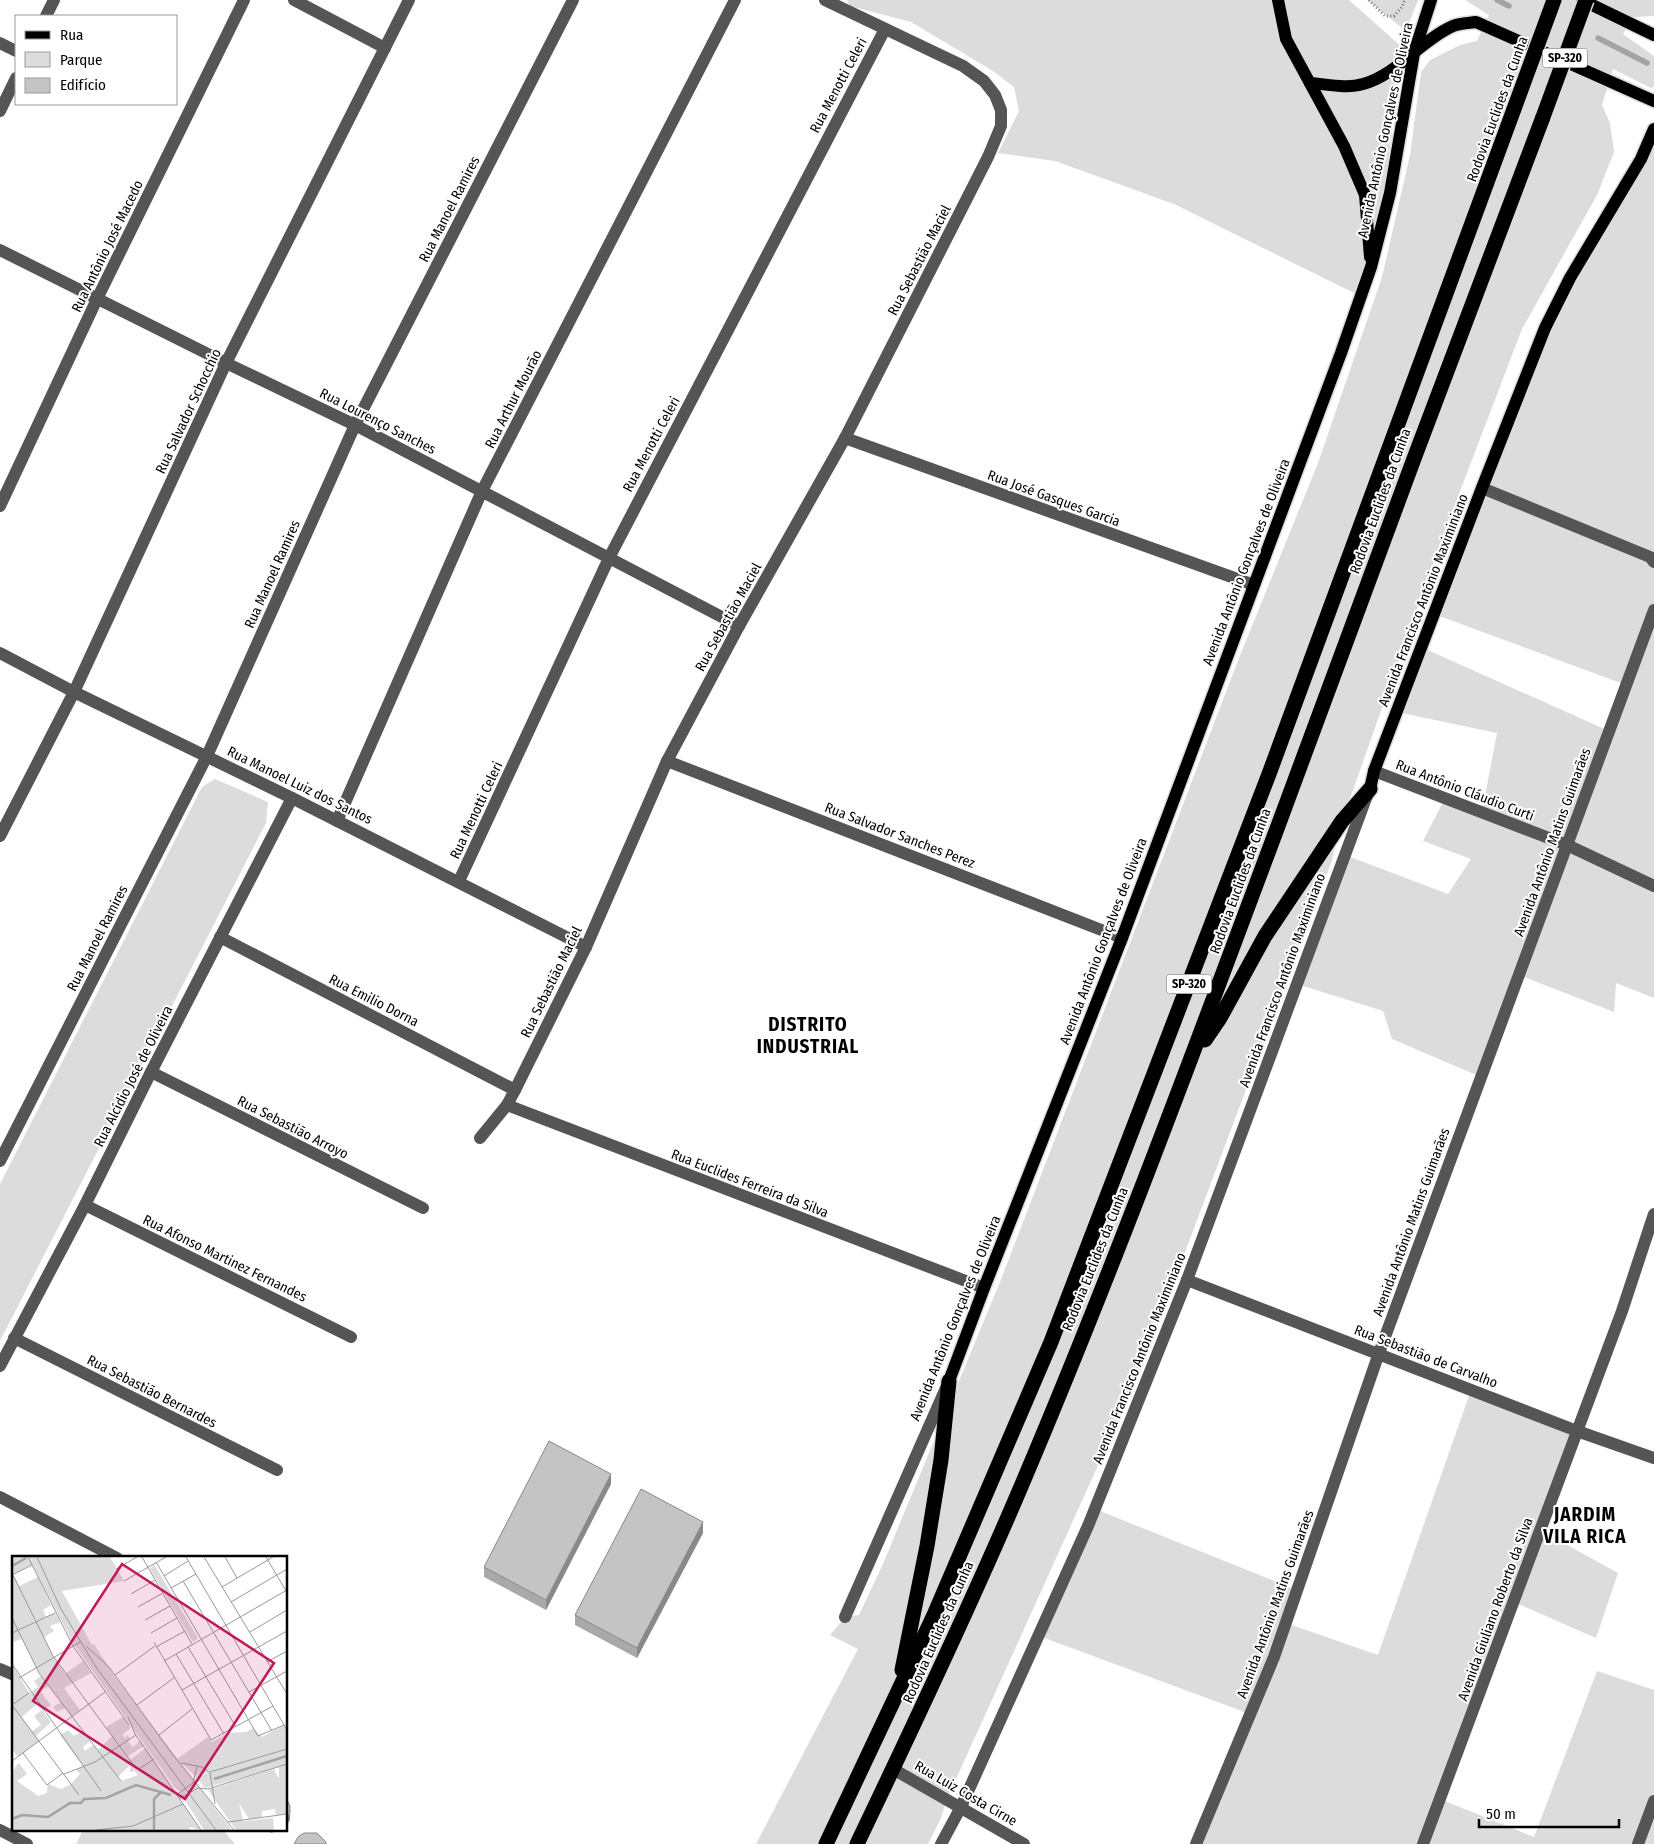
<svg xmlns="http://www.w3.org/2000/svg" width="1654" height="1844" font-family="'Fira Sans Condensed',sans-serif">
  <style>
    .green { fill: #dcdcdc }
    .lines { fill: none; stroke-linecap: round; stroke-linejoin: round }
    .stream { stroke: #a3a3a3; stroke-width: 5.5 }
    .major-casing { stroke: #dbdbdb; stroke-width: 15 }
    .highway-casing { stroke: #dbdbdb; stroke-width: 18 }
    .path { stroke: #777; stroke-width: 3; stroke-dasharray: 1 2.5; stroke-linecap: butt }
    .minor { stroke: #555; stroke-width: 12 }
    .major { stroke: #000; stroke-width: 12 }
    .highway { stroke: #000; stroke-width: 15 }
    .highway-bridge-casing { stroke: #dbdbdb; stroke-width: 18; stroke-linecap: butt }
    .highway-bridge { stroke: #000; stroke-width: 15 }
    .wall { fill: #a9a9a9 }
    .shaded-wall { fill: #898989 }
    .building { fill: #c4c4c4; stroke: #898989 }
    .labels { text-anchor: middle; stroke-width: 4; stroke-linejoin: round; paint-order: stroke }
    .shield { fill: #fff; stroke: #4c4c4c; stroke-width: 1 }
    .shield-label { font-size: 12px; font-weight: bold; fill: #000 }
    .street-label { font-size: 14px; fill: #000; stroke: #fff }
    .district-label { font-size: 19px; font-weight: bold; letter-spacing: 1px; fill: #000; stroke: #fff }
    .inset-river { fill: none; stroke: #a3a3a3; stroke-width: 2.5 }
    .inset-road { fill: none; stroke: #999; stroke-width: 1 }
    .view { fill: #c2185b; fill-opacity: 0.15; stroke: #c2185b; stroke-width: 2.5 }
    .inset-edge { fill: none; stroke: #000; stroke-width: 2.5 }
  </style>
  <rect width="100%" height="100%" fill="#fff"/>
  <!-- green -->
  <g class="green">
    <polygon points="847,0 1349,0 1403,48 1385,185 1366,260 1354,293 1174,204 1055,161 998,153 1019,111 1014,87 993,71 911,22 850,6"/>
    <polygon points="1367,0 1418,0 1406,31"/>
    <polygon points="1465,0 1654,0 1654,16 1634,17 1623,34 1654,56 1654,87 1651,88 1613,69 1602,105 1610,123 1614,152 1597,195 1522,329 1444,533 1342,821 1331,863 1139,1375 947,1799 941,1818 928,1844 756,1844 858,1649 830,1635 845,1617 859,1615 883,1564 1002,1277 1239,658 1318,463 1382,277 1410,155 1421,72 1430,60 1460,45 1477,41 1489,15"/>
    <polygon points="1654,129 1654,998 1616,983 1614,1012 1519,975 1481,1077 1392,1039 1383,1011 1297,984 1345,855 1448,894 1471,859 1423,841 1445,798 1482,812 1497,733 1397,712 1421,647 1609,731 1626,685 1434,614 1545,328"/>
    <polygon points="215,779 268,802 266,823 0,1341 0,1184 202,787"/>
    <polygon points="1471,1390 1577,1431 1540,1530 1618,1573 1596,1638 1514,1602 1440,1799 1534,1837 1597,1671 1654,1690 1654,1844 1196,1844 1250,1714 1039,1636 1095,1509 1297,1590 1286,1623 1378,1655"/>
    <polygon points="83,1830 223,1830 235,1844 76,1844"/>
  </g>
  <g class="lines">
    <!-- stream -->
    <g class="stream">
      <polyline points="1497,0 1509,6"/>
      <polyline points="1598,38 1647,63"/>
    </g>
    <!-- major casing -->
    <g class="major-casing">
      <g id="major">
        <polyline points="1278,0 1286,39 1344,146 1365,195 1370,257"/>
        <polyline points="1582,0 1654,35"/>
        <path d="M 1310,83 C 1326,84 1347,89 1363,84 C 1398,74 1421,40 1453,26 C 1460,23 1469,23 1476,22 L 1654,101"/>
        <polyline points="1370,789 1374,771 1482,488 1545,328 1570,278 1641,159 1654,129"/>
        <polyline points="949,1381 984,1288 1122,938 1341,353 1371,267 1390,193 1414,53 1431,0"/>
      </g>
    </g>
    <!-- highway casing -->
    <g class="highway-casing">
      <g id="highway">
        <polyline points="1205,1040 1220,1018 1265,936 1342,821 1370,789"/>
        <polyline points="902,1670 927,1546 941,1460 949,1381"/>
        <polyline points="826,1844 934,1615 1051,1342 1269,774 1514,109"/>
        <path d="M 857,1844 C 912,1729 967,1613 1017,1496 C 1110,1278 1192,1056 1275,834 C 1363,595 1452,355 1543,117"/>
      </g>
    </g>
    <!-- path -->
    <polyline class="path" points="1369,0 1385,16 1394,16 1402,7 1405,0"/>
    <!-- minor -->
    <g class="minor">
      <polyline points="294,0 385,48"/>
      <polyline points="46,16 54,0"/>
      <polyline points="0,43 16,51"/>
      <polyline points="0,111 16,78"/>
      <polyline points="0,250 226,363 355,425 739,626"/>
      <polyline points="845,438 1254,585"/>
      <polyline points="1482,488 1650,557 1654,562"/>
      <polyline points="0,506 97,299 244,0"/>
      <polyline points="0,653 74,692 292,798 586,947"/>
      <polyline points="667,761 1122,938"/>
      <polyline points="1374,771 1567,845 1654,886"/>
      <polyline points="337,821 482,491 735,0"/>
      <polyline points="0,836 74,692 226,363 409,0"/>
      <polyline points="459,881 609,558 885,29"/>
      <polyline points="220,937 515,1090"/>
      <polyline points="151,1072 423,1208"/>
      <polyline points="507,1105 984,1288"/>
      <polyline points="480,1138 507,1105 515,1090 586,947 667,761 739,626 845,438 988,157 1001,126 1001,110 995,95 984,81 963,66 825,0"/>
      <polyline points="0,1161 207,756 355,425 573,0"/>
      <polyline points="85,1205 351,1337"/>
      <polyline points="1187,1280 1577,1431 1654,1458"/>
      <polyline points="14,1338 277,1470"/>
      <polyline points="0,1366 85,1205 151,1072 292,798"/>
      <polyline points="0,1497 117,1558"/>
      <polyline points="845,1617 946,1388"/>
      <polyline points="0,1669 14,1675"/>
      <polyline points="893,1769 1024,1844"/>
      <polyline points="0,1830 27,1844"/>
      <polyline points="941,1844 961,1807 1088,1526 1187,1280 1368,793"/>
      <polyline points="1196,1844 1274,1657 1379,1353 1654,610"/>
      <polyline points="1423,1844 1622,1311 1654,1214"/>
      <polyline points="1638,1844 1654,1801"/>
    </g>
    <!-- major -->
    <use href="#major" class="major"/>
    <!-- highway -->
    <use href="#highway" class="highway"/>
    <!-- highway-bridge casing -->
    <g class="highway-bridge-casing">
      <g id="highway-bridge">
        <polyline points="1514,109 1554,0"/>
        <polyline points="1543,117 1586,0"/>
      </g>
    </g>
    <!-- highway-bridge -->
    <use href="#highway-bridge" class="highway-bridge"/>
  </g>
  <!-- wall -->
  <g class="wall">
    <polygon points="611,1484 546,1610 484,1577 484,1567"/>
    <polygon points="703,1533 637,1658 575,1625 575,1615"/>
    <polygon points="267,1830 282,1830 271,1833"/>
  </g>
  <!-- shaded-wall -->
  <g class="shaded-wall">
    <polygon points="611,1474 611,1484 546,1610 546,1600"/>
    <polygon points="703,1522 703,1533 637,1658 637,1648"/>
    <polygon points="290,1813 290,1820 286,1826 286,1819"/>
  </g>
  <!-- building -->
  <g class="building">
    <polygon points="549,1441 611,1474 546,1600 484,1567"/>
    <polygon points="641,1489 703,1522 637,1648 575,1615"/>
    <polygon points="286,1798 290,1806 290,1813 286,1819"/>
    <polygon points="304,1833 317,1833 326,1842 326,1844 294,1844 298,1837"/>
  </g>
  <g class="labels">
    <!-- shield labels -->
    <g class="shield">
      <rect x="1542.5" y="48.5" width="45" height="19" rx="4"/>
      <rect x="1166.5" y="974.5" width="45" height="19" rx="4"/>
    </g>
    <g class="shield-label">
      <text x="1565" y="62">SP-320</text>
      <text x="1189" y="988">SP-320</text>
    </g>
    <!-- street labels -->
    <g class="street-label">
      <text transform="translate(838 85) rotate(-62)" y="5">Rua Menotti Celeri</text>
      <text transform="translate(1497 109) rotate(-70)" y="5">Rodovia Euclides da Cunha</text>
      <text transform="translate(1385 130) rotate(-78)" y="5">Avenida Antônio Gonçalves de Oliveira</text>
      <text transform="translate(449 209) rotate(-63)" y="5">Rua Manoel Ramires</text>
      <text transform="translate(107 246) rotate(-64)" y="5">Rua Antônio José Macedo</text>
      <text transform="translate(919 260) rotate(-63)" y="5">Rua Sebastião Maciel</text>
      <text transform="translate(513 399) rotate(-63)" y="5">Rua Arthur Mourão</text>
      <text transform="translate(188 411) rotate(-65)" y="5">Rua Salvador Schocchio</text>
      <text transform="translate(378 421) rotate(27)" y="5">Rua Lourenço Sanches</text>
      <text transform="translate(651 444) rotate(-62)" y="5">Rua Menotti Celeri</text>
      <text transform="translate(1054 498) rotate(20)" y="5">Rua José Gasques Garcia</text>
      <text transform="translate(1380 501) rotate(-70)" y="5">Rodovia Euclides da Cunha</text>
      <text transform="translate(1246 562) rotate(-69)" y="5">Avenida Antônio Gonçalves de Oliveira</text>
      <text transform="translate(272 574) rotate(-66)" y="5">Rua Manoel Ramires</text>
      <text transform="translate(1423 600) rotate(-69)" y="5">Avenida Francisco Antônio Maximiniano</text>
      <text transform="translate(728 617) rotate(-61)" y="5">Rua Sebastião Maciel</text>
      <text transform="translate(300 785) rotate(26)" y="5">Rua Manoel Luiz dos Santos</text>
      <text transform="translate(1465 790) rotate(21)" y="5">Rua Antônio Cláudio Curti</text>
      <text transform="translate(476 810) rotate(-65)" y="5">Rua Menotti Celeri</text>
      <text transform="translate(900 835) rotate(21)" y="5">Rua Salvador Sanches Perez</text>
      <text transform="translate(1552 842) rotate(-70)" y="5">Avenida Antônio Matins Guimarães</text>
      <text transform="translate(1240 881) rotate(-70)" y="5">Rodovia Euclides da Cunha</text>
      <text transform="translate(97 938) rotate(-63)" y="5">Rua Manoel Ramires</text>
      <text transform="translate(1103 941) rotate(-69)" y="5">Avenida Antônio Gonçalves de Oliveira</text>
      <text transform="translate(1282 980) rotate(-70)" y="5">Avenida Francisco Antônio Maximiniano</text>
      <text transform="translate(551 982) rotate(-64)" y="5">Rua Sebastião Maciel</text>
      <text transform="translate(374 1000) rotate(27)" y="5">Rua Emilio Dorna</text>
      <text transform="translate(133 1076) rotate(-63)" y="5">Rua Alcídio José de Oliveira</text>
      <text transform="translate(293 1127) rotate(27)" y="5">Rua Sebastião Arroyo</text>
      <text transform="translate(750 1183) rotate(21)" y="5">Rua Euclides Ferreira da Silva</text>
      <text transform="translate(1411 1222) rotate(-70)" y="5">Avenida Antônio Matins Guimarães</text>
      <text transform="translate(225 1258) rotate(26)" y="5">Rua Afonso Martinez Fernandes</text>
      <text transform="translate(1095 1259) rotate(-68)" y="5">Rodovia Euclides da Cunha</text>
      <text transform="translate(955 1318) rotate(-68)" y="5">Avenida Antônio Gonçalves de Oliveira</text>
      <text transform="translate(1426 1356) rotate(21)" y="5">Rua Sebastião de Carvalho</text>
      <text transform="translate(1139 1358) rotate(-68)" y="5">Avenida Francisco Antônio Maximiniano</text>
      <text transform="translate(152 1391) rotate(27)" y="5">Rua Sebastião Bernardes</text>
      <text transform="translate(1275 1604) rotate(-70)" y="5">Avenida Antônio Matins Guimarães</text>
      <text transform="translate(1495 1609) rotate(-70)" y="5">Avenida Giuliano Roberto da Silva</text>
      <text transform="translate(938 1632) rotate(-66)" y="5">Rodovia Euclides da Cunha</text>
      <text transform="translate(966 1793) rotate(30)" y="5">Rua Luiz Costa Cirne</text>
    </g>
    <!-- district labels -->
    <g class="district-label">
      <text x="808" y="1031">DISTRITO<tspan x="808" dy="22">INDUSTRIAL</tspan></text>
      <text x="1585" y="1521">JARDIM<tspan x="1585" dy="22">VILA RICA</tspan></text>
    </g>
  </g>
  <!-- overview -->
  <g transform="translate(12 1556)">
    <rect width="275" height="275" fill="#fff"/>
    <path d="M 0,1 L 98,1 L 112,25 L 50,35 L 80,89 L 82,88 L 103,121 L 220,274 L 192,274 L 172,243 L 166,240 L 169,236 L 163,232 L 61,87 L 20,9 L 1,18 L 7,30 L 26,21 L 39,49 L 31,54 L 34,61 L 43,57 L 48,66 L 38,70 L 42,75 L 32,81 L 41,100 L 53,118 L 71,105 L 79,117 L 52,132 L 68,154 L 59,160 L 53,152 L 45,156 L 41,151 L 49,146 L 37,130 L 28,135 L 39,149 L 31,155 L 39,166 L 24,180 L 27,185 L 6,201 L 0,193 L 0,108 L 17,137 L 26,131 L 22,125 L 29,120 L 10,83 L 0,86 ZM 25,148 L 30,154 L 22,160 L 29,169 L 20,175 L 10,161 ZM 142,8 L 186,82 L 181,86 L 138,13 ZM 111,161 L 119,172 L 111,178 L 112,182 L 116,179 L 118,183 L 116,186 L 121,191 L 128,184 L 132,190 L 116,200 L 118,204 L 134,192 L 189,274 L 178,271 L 177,274 L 0,274 L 0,217 L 4,210 L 7,207 L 15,218 L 5,225 L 26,240 L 35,237 L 36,228 L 49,233 L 59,228 L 68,218 L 64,214 L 71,210 L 48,179 L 56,174 L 62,180 L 70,175 L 78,185 L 71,191 L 73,195 L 81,189 L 86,194 L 100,180 L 94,171 ZM 118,209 L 118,216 L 123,215 L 126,219 L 109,225 L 106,221 ZM 272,169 L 275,174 L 275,258 L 264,259 L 263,253 L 250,255 L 250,261 L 237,263 L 227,247 L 231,265 L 261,262 L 262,274 L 224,274 L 196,234 L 262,213 L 267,223 L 267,211 L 193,232 L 184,221 L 201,215 L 183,220 L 165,203 L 196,181 L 200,186 L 216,177 L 234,176 L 241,172 L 250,181 Z" fill="#dcdcdc" fill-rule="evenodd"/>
    <path class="inset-river" d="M 0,10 L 14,2M 202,223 L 275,200M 0,263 L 10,259 L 36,261 L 58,247 L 69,247 L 72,243 L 94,242 L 124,229 L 159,239M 142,274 L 142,243 L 149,236"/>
    <path class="inset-road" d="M 16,1 L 61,90 L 117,169M 25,1 L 49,53 L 84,111 L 204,274M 130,1 L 180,88M 174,1 L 275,174M 192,1 L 275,138M 213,1 L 225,22M 254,1 L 274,35M 144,6 L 246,180 L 272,169M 104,13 L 125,1M 0,19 L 20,9M 1,19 L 41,100 L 123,211 L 127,213 L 142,203M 152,20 L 176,5M 112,25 L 154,1M 171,25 L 260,175M 210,31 L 261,1M 159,32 L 184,18M 119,38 L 143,24M 219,46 L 275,13M 126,51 L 151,37M 0,62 L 27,117 L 109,225M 133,64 L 158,50M 238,76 L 275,54M 0,77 L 43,57M 139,77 L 165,62M 142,86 L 199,184 L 261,150M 74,90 L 97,111M 144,91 L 173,75M 176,91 L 224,171M 164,98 L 212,178M 152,105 L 275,34M 255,106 L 275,95M 0,108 L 89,235M 97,111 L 161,199 L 222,274M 103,119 L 143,90M 7,122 L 68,86M 170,134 L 275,75M 237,136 L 275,115M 17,137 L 0,149 L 67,239M 125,149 L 163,121M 116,161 L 123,178M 123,178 L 189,274M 147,179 L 180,153M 11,197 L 35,229 L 51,217M 0,205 L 93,136M 169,207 L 190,211 L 198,217 L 203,248M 198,216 L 275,193M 52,218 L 83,206 L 124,179M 164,239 L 181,227 L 185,211M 167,243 L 186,232 L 196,233 L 275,208M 216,266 L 275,258M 84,274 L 121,270 L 171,248"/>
    <path class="view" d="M 110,8 L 262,107 L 173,243 L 21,145 Z"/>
    <rect width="275" height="275" class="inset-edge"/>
  </g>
  <!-- legend -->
  <rect x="15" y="15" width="162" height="90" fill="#ffffff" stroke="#999999"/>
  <rect x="25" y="31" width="25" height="8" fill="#000000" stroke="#999999"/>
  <text x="60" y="40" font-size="15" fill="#000000">Rua</text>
  <rect x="25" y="52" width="25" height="15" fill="#dcdcdc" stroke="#999999"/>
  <text x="60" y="65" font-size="15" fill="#000000">Parque</text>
  <rect x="25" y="78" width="25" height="15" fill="#c4c4c4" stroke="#999999"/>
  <text x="60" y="90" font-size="15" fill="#000000">Edifício</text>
  <!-- scale -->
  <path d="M1479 1819v8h140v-8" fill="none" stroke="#000000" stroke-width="2.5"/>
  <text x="1486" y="1819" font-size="15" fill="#000000" stroke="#ffffff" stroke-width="4" paint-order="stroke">50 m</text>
</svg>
